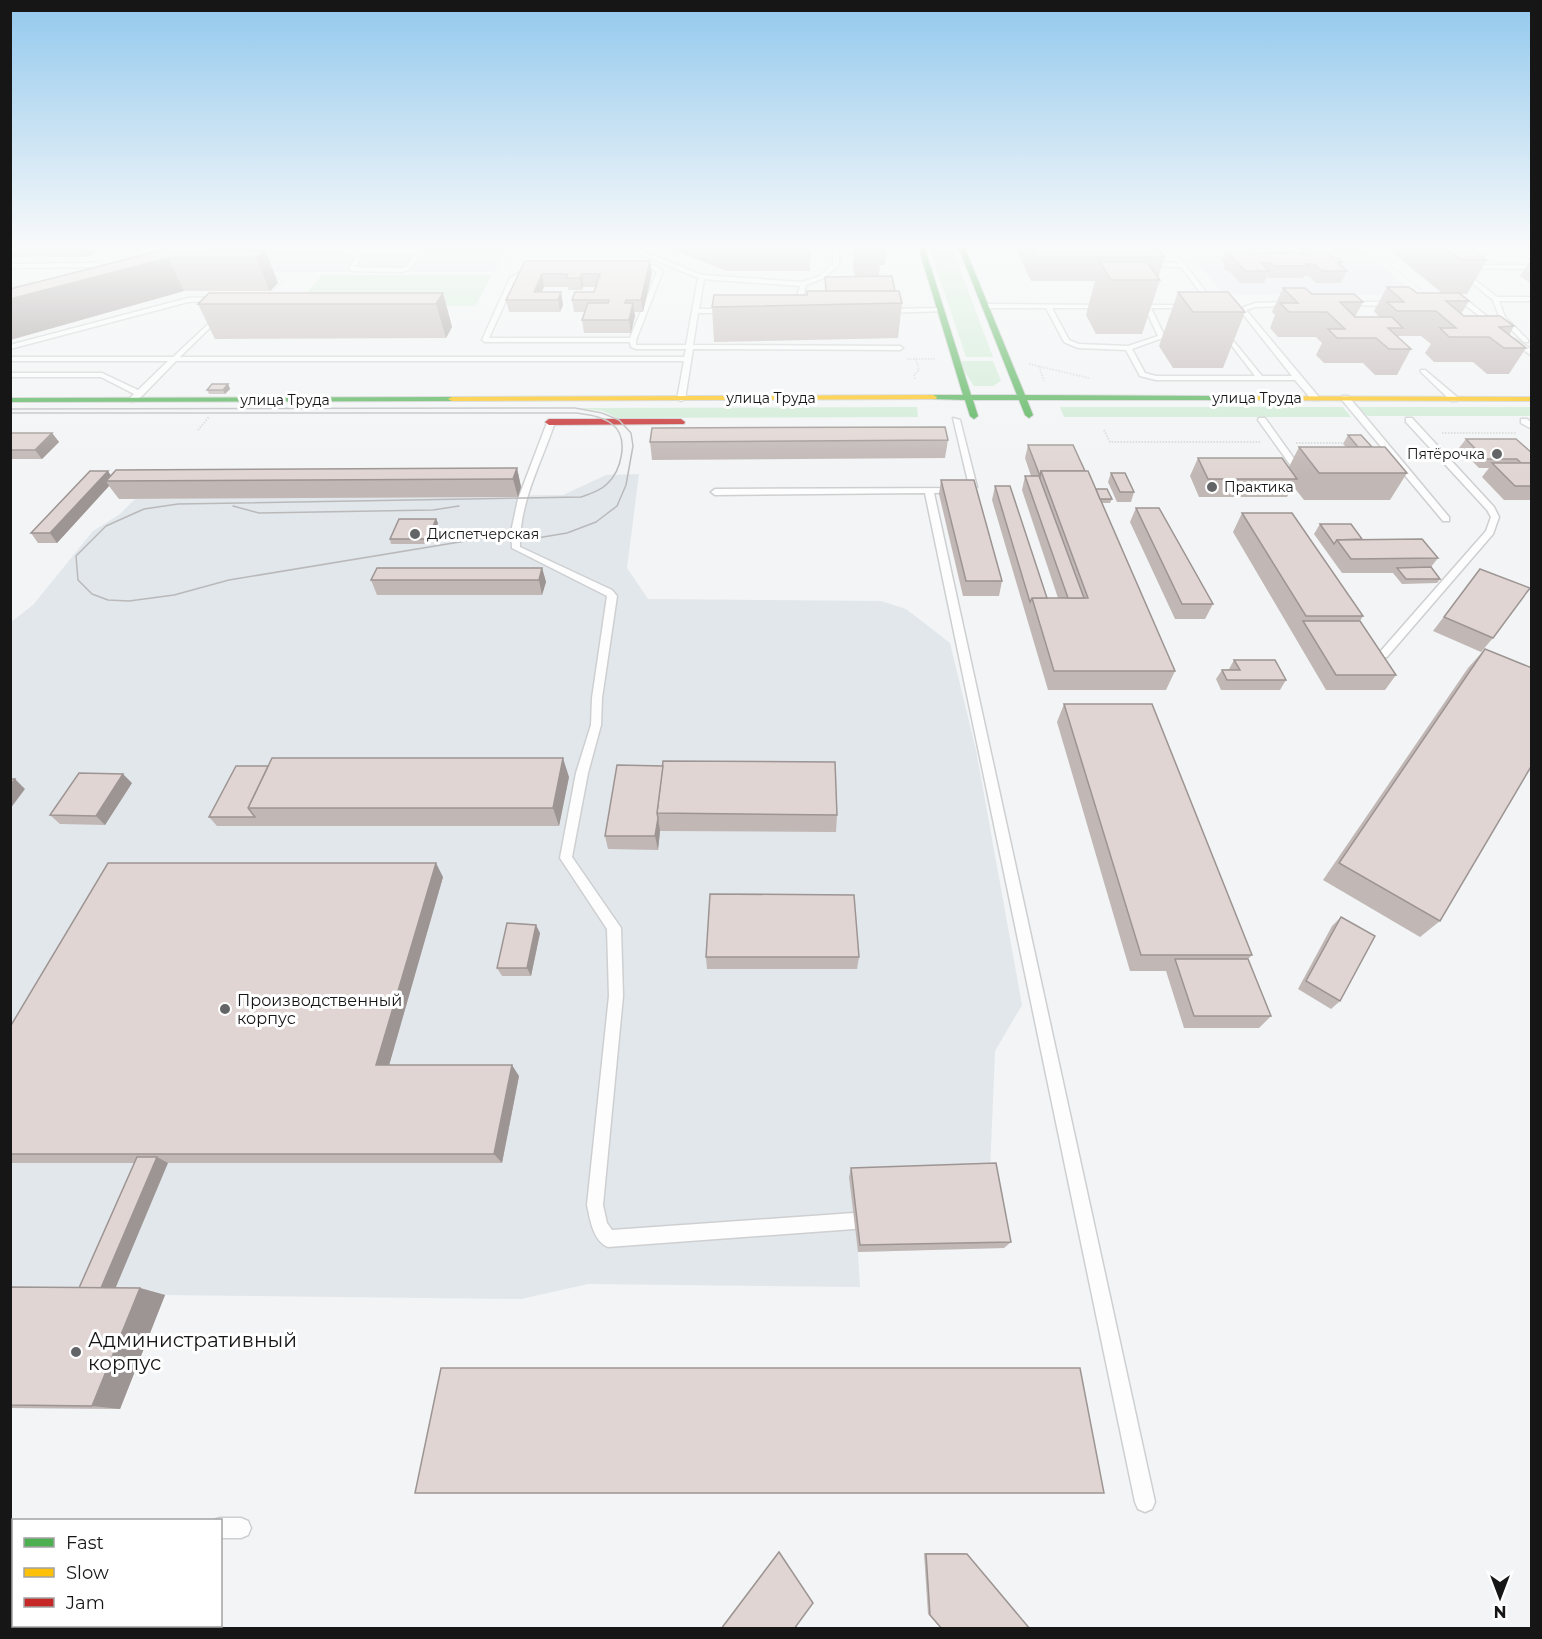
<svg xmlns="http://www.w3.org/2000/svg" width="1542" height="1639" font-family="Montserrat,sans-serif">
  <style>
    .built { fill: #e2e7ec }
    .green { fill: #ceebd3 }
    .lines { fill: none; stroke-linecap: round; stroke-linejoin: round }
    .lane-casing { stroke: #cecfd0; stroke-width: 3 }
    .fast-casing { stroke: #cecfd0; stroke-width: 2 }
    .slow-casing { stroke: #cecfd0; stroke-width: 2 }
    .jam-casing { stroke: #cecfd0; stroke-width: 2 }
    .path { stroke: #d8d9d9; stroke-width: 2; stroke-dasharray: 1.5 1.5; stroke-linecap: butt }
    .lane { fill: #fdfdfe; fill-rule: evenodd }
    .fast { fill: #4caf50; fill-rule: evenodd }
    .slow { fill: #ffc107; fill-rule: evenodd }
    .jam { fill: #c62828; fill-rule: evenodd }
    .tram { stroke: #b9b9ba; stroke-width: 1.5 }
    .wall { fill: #c1b7b5 }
    .shaded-wall { fill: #9d9593 }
    .building { fill: #e0d5d2; stroke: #9d9593; stroke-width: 1.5 }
    .poi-dot { fill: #636465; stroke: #fff; stroke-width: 2 }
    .labels { text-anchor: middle; stroke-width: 6; stroke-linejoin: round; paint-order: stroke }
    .far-street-label { font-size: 14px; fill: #161617; stroke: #fff }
    .far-poi-label { font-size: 14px; fill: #161617; stroke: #fff; text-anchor: start }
    .poi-label { font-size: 16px; fill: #161617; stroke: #fff; text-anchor: start }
    .near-poi-label { font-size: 20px; fill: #161617; stroke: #fff; text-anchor: start }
  </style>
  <rect width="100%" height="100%" fill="#f2f4f5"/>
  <!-- built -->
  <g class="built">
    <polygon points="228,246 510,246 495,272 199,272"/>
    <polygon points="1233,246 1359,246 1416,295 1224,294 1191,256 1227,256 1239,251"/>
    <polygon points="639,474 627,568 648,599 881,601 906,609 950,643 976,750 1022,1005 995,1051 990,1171 1004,1248 858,1252 860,1287 588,1284 521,1299 165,1295 120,1409 11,1408 11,622 33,605 93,531 120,514 135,499 563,495 606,475"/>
  </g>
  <!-- green -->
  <g class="green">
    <polygon points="929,246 951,246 993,357 966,357"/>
    <polygon points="322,275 492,275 475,306 295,306"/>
    <polygon points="958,361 993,361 1001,381 993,386 974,386"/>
    <polygon points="917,407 918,417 617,418 603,411 575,408"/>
    <polygon points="1060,407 1343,407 1351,417 1064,417"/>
    <polygon points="1358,407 1531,407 1531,416 1370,416 1364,415"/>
  </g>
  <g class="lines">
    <!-- lane casing -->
    <g class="lane-casing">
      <g id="lane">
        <path d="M 278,246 L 284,246 L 281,249 L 419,249 L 421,246 L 426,247 L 410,269 L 401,272 L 352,271 L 349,269 L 356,256 L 351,253 L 275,252 ZM 359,253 L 416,253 L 406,267 L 401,268 L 356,267 L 362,255 Z"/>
        <polygon points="622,246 630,246 702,275 802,282 820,276 833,264 834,246 840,246 839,265 824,278 806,285 799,311 796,313 793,311 800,286 704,279 699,309 729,309 732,311 729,313 698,313 693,345 900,346 903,348 900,350 693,349 685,399 681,401 677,399 684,361 176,361 142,396 132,402 128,400 134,394 101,377 10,377 10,373 102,373 138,390 168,361 10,361 10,357 173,357 220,313 222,314 222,316 180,357 684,357 686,349 636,349 631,347 630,342 485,342 482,340 510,278 531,266 533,269 516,279 489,338 630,338 657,272 652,269 633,266 635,263 656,266 663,271 636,340 636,345 686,345 698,278"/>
        <polygon points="1165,246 1171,246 1212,300 1210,305 1206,305 1206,300 1181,267 1144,266 1146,263 1178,263"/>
        <polygon points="1511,246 1518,246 1532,255 1532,260"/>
        <polygon points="10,264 100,263 103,265 100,267 10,268"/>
        <polygon points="1469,265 1532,265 1532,269 1467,268"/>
        <polygon points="1463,271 1497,297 1532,297 1532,301 1499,301 1505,317 1528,340 1528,342 1524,342 1500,319 1493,300 1461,274"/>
        <polygon points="219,297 221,300 188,302 10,349 10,345 188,298"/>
        <polygon points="1451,301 1469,302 1498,325 1493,326 1465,305 1449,304 1448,303"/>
        <polygon points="1346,302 1394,302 1397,304 1394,306 1344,305 1344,303"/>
        <polygon points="1255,303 1292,302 1295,304 1292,306 1255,307 1246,310 1318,396 1318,400 1312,400 1295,380 1156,380 1140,376 1126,350 1078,348 1064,342 1046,308 985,308 982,306 985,304 1106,305 1107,306 1104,308 1052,308 1069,340 1079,344 1128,346 1158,336 1145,308 1134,307 1134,305 1188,305 1190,306 1190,308 1151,308 1165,337 1132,349 1145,373 1156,376 1255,376 1223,334 1226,332 1262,376 1292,376 1239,309"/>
        <polygon points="941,308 944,310 943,311 885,313 882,311 885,309"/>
        <polygon points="1511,339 1515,339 1532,350 1532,356 1511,341"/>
        <polygon points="1421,370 1425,370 1457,397 1457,401 1451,401 1421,372"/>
        <polygon points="1342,396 1348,396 1449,517 1449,521 1443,521 1342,400"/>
        <polygon points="953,418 960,420 977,487 969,492 934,493 1155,1502 1152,1509 1145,1512 1138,1509 1135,1502 925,493 715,495 711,492 715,489 967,488 969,486"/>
        <polygon points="1259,418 1265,418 1298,464 1297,466 1291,466 1258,420"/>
        <polygon points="1406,418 1412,418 1494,507 1499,517 1493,534 1387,657 1379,657 1379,653 1486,531 1491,517 1487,510 1406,422"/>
        <polygon points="1521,419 1527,419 1532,423 1532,429 1521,423"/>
        <path d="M 548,420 L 555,422 C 541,464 519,502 520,547 L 612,590 L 617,596 L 602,698 L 601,725 L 588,773 L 572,857 L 621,928 L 623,996 L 603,1205 L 607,1223 L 612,1230 L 854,1213 L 860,1215 L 862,1221 L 860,1227 L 854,1229 L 608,1247 C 593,1241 590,1219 587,1205 L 609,996 L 607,929 L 560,858 L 576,773 L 591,725 L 592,698 L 607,596 L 512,548 L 511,532 L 518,499 Z"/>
        <polygon points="220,1518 241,1518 248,1521 251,1528 248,1535 241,1538 220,1538 220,1520 214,1520"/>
        <rect x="10" y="1521" width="4" height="20"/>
      </g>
    </g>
    <!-- fast casing -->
    <g class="fast-casing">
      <g id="fast">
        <polygon points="918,246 924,246 971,395 1017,395 958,246 964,246 1025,395 1217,396 1221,398 1217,400 1027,400 1033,415 1029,418 1025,415 1019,400 973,400 978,416 974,419 970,416 965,400 930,399 929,397 933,395 963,395"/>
        <polygon points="455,397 455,401 452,401 10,402 10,398"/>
      </g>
    </g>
    <!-- slow casing -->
    <g class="slow-casing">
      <g id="slow">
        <polygon points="933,395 937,397 936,399 452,401 448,399 452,397"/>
        <polygon points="1214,396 1532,397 1532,401 1217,400 1214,400"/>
      </g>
    </g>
    <!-- jam casing -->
    <g class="jam-casing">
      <polygon id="jam" points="681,419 685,422 684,424 549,425 545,422 549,419"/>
    </g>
    <!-- path -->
    <g class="path">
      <polyline points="1367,246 1427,295"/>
      <polyline points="1467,246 1477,252"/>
      <polyline points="178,250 194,246"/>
      <polyline points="113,262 177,246"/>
      <polyline points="10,288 36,281"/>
      <polyline points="269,293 284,282 273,275"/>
      <polyline points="907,359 935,359"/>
      <polyline points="1029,364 1089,378"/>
      <polyline points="1039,366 1044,381"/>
      <polyline points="915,379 914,375 919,370 916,359"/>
      <polyline points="198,430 209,417"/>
      <polyline points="1104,430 1110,442 1261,442"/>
      <polyline points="1442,433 1516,433"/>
      <polyline points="1296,443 1348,443"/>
    </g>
    <!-- lane -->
    <use href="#lane" class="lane"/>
    <!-- fast -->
    <use href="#fast" class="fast"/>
    <!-- slow -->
    <use href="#slow" class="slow"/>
    <!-- jam -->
    <use href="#jam" class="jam"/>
    <!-- tram -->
    <g class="tram">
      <path d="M 10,409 L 575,408 L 602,413 L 619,420 L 631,433 L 633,446 L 626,485 L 617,506 L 596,522 L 567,533 L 537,538 L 490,537 L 229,580 L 174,595 L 129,601 L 108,600 L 92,594 L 78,580 L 76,556 L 106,526 L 144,509 L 178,504 L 581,497 C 590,494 600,491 607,484 C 621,471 630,438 612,424 C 602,416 588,415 576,413 L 10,413"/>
      <polyline points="233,506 259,513 433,510 459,506"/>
    </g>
  </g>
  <!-- wall -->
  <g class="wall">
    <polygon points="10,246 99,246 100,248 88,257 10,257"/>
    <polygon points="301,246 347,246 346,247 302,247"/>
    <polygon points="354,246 411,246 410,247 355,247"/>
    <polygon points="525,246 547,246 545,250 525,250"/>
    <polygon points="661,246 811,246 810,271 727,271"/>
    <polygon points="854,246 887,246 885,265 880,265 879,276 895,291 902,303 898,338 714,342 712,307 806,295 825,291 825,277 855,277 853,265"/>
    <polygon points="1014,246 1055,246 1057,249 1165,257 1158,278 1160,280 1142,334 1096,334 1086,315 1095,281 1031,281"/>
    <polygon points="1187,246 1215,246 1214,247 1188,247"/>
    <polygon points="1384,246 1467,246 1487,260 1467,294 1459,294 1469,301 1461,314 1464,316 1514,326 1509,335 1526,348 1509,374 1487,374 1473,362 1434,362 1425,353 1431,344 1421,336 1399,336 1398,337 1411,349 1397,375 1375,375 1363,363 1324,363 1316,355 1322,343 1316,337 1278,337 1270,328 1275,315 1272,312 1283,288 1312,294 1363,302 1355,317 1379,317 1374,311 1387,287 1417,293 1442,293"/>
    <polygon points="167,249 265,250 278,283 270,291 184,291 10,340 10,289"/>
    <polygon points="1225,249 1253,254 1298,254 1300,249 1333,258 1342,262 1341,265 1347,271 1341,283 1316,283 1309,276 1304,276 1303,278 1269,278 1267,277 1264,283 1240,283 1231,273 1223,269 1225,265 1221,261"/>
    <polygon points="1532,258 1532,284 1520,276"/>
    <polygon points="525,261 652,273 643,312 634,312 635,316 631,333 584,333 582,320 585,312 574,312 572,300 594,292 596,287 583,287 582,290 568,290 568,287 544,287 541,292 561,292 563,305 560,312 509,312 506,300"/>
    <polygon points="1178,292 1245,312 1223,368 1173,368 1159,346"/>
    <polygon points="277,293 443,293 452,327 446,338 215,339 198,304"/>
    <polygon points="228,384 230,389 225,394 209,394 207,390"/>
    <polygon points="10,433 52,433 59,442 42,459 10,459"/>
    <polygon points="1348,435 1372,447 1407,473 1390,500 1304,500 1293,486 1287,497 1199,497 1190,476 1198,458 1289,467 1299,447 1346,447 1343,444"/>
    <polygon points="1466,439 1532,453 1532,500 1504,500 1482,477 1489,468 1479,468 1459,448"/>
    <polygon points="948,440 945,458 652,460 650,442"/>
    <polygon points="1028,445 1085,471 1096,489 1112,499 1110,503 1102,503 1175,671 1166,690 1048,690 992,500 995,486 1047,598 1058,598 1022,490 1025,476 1031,476 1025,458"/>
    <polygon points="517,468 521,487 518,497 119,499 109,486 57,543 38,543 31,533 111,475"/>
    <polygon points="1111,473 1134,492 1131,502 1117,502 1108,482"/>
    <polygon points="941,480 1002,581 999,596 963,596 939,494"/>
    <polygon points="1136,508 1213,604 1205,619 1175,619 1130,522"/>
    <polygon points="1242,513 1363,616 1360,621 1396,675 1385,690 1326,690 1233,532"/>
    <polygon points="438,523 429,544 391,544 390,539"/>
    <polygon points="1320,524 1362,539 1438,558 1431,567 1440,579 1437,583 1402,584 1393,573 1342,573 1314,534"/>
    <polygon points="542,568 546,582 542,595 377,595 371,580"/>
    <polygon points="1480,569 1493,638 1481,652 1433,631"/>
    <polygon points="1485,649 1440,921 1420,937 1323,880 1468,668"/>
    <polygon points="1234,660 1286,680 1280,690 1221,690 1216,679 1222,670 1229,669"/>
    <polygon points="1064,704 1252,955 1248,959 1271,1016 1259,1028 1184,1028 1166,971 1130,971 1057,722"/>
    <polygon points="617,765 837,815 836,832 660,831 658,850 608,849 605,836"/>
    <polygon points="236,766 569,777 559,826 217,826 209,817"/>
    <polygon points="132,783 105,825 60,824 50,815"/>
    <polygon points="443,877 389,1065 519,1076 502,1163 167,1163 115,1288 140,1288 165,1295 120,1409 10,1408 10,1287 79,1288 134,1163 10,1163 10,1027"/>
    <polygon points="1341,917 1340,1001 1331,1009 1298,989 1332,926"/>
    <polygon points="540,933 531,976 502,976 497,968"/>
    <polygon points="706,957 859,957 857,969 707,969"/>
    <polygon points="851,1168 1011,1242 1004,1248 858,1252 849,1177"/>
    <polygon points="779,1551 794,1629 720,1629"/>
    <polygon points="924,1553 965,1553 967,1554 942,1629 928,1614"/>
  </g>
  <!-- shaded-wall -->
  <g class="shaded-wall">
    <polygon points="82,246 99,246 100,248 88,257"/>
    <polygon points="265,250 278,283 270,291 256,258"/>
    <polygon points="168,258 184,291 10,340 10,299"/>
    <polygon points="650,261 652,273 643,312 641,300"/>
    <polygon points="542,274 544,287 538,300 534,292"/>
    <polygon points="582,274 583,287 582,290 580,278"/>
    <polygon points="561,292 563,305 560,312 558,300"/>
    <polygon points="443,293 452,327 446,338 436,304"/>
    <polygon points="633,303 635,316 631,333 629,320"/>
    <polygon points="228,384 230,389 225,394 223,390"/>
    <polygon points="52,433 59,442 42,459 35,450"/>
    <polygon points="517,468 521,487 518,497 513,479"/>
    <polygon points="108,471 114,480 106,481 109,486 57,543 50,533"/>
    <polygon points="436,519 438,523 429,544 428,539"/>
    <polygon points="542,568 546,582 542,595 539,580"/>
    <polygon points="563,758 569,777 559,826 553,808"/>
    <polygon points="123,774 132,783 105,825 96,816"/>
    <polygon points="15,779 25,789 10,809 10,785"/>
    <polygon points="658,818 660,831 658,850 655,836"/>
    <polygon points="436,863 443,877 386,1076 376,1065"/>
    <polygon points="536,925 540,933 531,976 527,968"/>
    <polygon points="512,1065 519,1076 502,1163 494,1154"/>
    <polygon points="157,1157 168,1163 113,1294 100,1290"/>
    <polygon points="140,1288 165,1295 120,1409 92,1406"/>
  </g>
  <!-- building -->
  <g class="building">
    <polygon points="857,246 881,246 882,248 858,248"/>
    <polygon points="1030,246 1055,246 1057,249 1158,249 1165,257 1036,257"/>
    <polygon points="1442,246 1467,246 1487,260 1462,260"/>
    <polygon points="167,249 265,250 256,258 168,258 10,299 10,289"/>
    <polygon points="1225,249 1248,249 1253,254 1295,252 1298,254 1306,254 1300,249 1323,249 1333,258 1338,258 1342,262 1337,262 1347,271 1322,271 1314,264 1306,264 1309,266 1274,266 1271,263 1262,263 1269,271 1245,271 1236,261 1228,257 1233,257"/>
    <polygon points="525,261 650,261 641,300 626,300 625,303 633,303 629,320 582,320 588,303 608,303 609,300 572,300 575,292 594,292 600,274 582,274 580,278 566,278 568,274 542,274 534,292 561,292 558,300 506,300"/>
    <polygon points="1100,262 1147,262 1160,280 1111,280"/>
    <polygon points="892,276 895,291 826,291 825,277"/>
    <polygon points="1387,287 1409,287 1417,293 1459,293 1469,301 1446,301 1464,316 1500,316 1514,326 1499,327 1526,348 1504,348 1489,337 1449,337 1440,328 1456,328 1436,311 1397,311 1387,302 1404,302"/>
    <polygon points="1283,288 1305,288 1312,294 1354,294 1363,302 1340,302 1355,317 1392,317 1403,328 1388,328 1411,349 1389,349 1376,338 1337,338 1328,329 1345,329 1327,312 1289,312 1280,303 1298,303"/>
    <polygon points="807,291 899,291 902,303 712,307 714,295 807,295"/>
    <polygon points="1178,292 1228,292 1245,312 1193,312"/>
    <polygon points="209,293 443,293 436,304 198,304"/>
    <polygon points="212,384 228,384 223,390 207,390"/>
    <polygon points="945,427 948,440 650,442 652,428"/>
    <polygon points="10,433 52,433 35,450 10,450"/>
    <polygon points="1348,435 1361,435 1372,447 1358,447"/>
    <polygon points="1466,439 1516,439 1532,453 1532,463 1521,463 1517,459 1485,459"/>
    <polygon points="1028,445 1073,445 1085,471 1041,471 1040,476"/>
    <polygon points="1299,447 1385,447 1407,473 1319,473"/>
    <polygon points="1198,458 1282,458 1297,479 1208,479"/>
    <polygon points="1492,463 1532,463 1532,486 1515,486"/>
    <polygon points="517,468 513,479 106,481 116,470"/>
    <polygon points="90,471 108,471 50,533 31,533"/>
    <polygon points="1041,471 1088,471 1175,671 1054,671 1032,598 1088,598"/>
    <polygon points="1111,473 1125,473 1134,492 1120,492"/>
    <polygon points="1025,476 1039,476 1084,598 1068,598"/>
    <polygon points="941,480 974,480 1002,581 966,581"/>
    <polygon points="995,486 1010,486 1047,598 1032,598 1030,602"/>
    <polygon points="1096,489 1107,489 1112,499 1100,499"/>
    <polygon points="1136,508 1159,508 1213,604 1182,604"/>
    <polygon points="1242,513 1292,513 1363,616 1306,616"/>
    <polygon points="399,519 436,519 428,539 390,539"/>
    <polygon points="1320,524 1351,524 1362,539 1337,540 1334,544"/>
    <polygon points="1422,539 1438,558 1351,559 1337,540"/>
    <polygon points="1431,567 1440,579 1406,579 1397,568"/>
    <polygon points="377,568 542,568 539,580 371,580"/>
    <polygon points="1480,569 1530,588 1493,638 1444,617"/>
    <polygon points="1303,621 1360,621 1396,675 1336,675"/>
    <polygon points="1485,649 1532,668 1532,765 1440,921 1339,863"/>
    <polygon points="1234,660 1275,660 1286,680 1227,680 1222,670 1240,670"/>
    <polygon points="1064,704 1152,704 1252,955 1141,955"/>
    <polygon points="272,758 563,758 553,808 248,808"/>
    <polygon points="663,761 835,762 837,815 657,813"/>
    <polygon points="617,765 663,766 657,813 658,818 655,836 605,836"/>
    <polygon points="236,766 268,766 248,808 255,817 209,817"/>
    <polygon points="79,773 123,774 96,816 50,815"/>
    <polygon points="10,779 15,779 10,785"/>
    <polygon points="108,863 436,863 376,1065 512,1065 494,1154 10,1154 10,1027"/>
    <polygon points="710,894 854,895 859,957 706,957"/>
    <polygon points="1341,917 1375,936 1340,1001 1306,981"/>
    <polygon points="507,923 536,925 527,968 497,968"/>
    <polygon points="1175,959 1248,959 1271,1016 1194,1016"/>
    <polygon points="137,1157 157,1157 101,1288 79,1288"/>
    <polygon points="996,1163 1011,1242 860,1245 851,1168"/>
    <polygon points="10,1287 140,1288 92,1406 10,1405"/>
    <polygon points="441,1368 1080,1368 1104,1493 415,1493"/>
    <polygon points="779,1552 813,1603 794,1629 721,1629"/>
    <polygon points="926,1554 967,1554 1030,1629 942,1629 930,1615"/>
  </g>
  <!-- sky -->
  <linearGradient id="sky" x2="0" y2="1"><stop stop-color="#92c8ed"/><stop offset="0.52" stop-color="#f9fafa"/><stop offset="1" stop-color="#f9fafa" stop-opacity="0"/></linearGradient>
  <rect width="1542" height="475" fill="url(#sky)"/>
  <!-- markers -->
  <g class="poi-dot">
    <circle cx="1497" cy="454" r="6"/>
    <circle cx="1212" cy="487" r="6"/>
    <circle cx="415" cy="534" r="6"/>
    <circle cx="225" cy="1009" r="6"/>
    <circle cx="76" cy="1352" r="6"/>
  </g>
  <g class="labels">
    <!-- far-street labels -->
    <g class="far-street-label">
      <text x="771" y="403">улица Труда</text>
      <text x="1257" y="403">улица Труда</text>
      <text x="285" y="405">улица Труда</text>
    </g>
    <!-- far-poi labels -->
    <g class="far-poi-label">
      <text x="1485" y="459" text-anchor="end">Пятёрочка</text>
      <text x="1224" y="492">Практика</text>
      <text x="427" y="539">Диспетчерская</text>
    </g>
    <!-- poi labels -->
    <g class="poi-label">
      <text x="237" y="1006">Производственный<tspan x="237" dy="18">корпус</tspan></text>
    </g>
    <!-- near-poi labels -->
    <g class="near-poi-label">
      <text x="88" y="1347">Административный<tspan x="88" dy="23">корпус</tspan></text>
    </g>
  </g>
  <!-- border -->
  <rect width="1542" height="1639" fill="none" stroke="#161617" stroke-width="24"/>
  <!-- legend -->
  <rect x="12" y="1519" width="210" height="108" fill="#ffffff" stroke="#a2a2a2" stroke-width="1.5"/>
  <rect x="24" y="1538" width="30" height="9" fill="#4caf50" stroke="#a2a2a2" stroke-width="1.5"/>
  <text x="66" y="1549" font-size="18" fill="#161617">Fast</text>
  <rect x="24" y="1568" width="30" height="9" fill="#ffc107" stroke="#a2a2a2" stroke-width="1.5"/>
  <text x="66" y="1579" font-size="18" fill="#161617">Slow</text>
  <rect x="24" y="1598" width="30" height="9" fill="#c62828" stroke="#a2a2a2" stroke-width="1.5"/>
  <text x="66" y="1609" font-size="18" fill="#161617">Jam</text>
  <!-- north arrow -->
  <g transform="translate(1500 1597) rotate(180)" stroke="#ffffff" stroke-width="4.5" paint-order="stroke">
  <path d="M0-4.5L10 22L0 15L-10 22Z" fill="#161617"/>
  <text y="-9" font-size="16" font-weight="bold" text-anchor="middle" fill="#161617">N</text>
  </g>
</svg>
